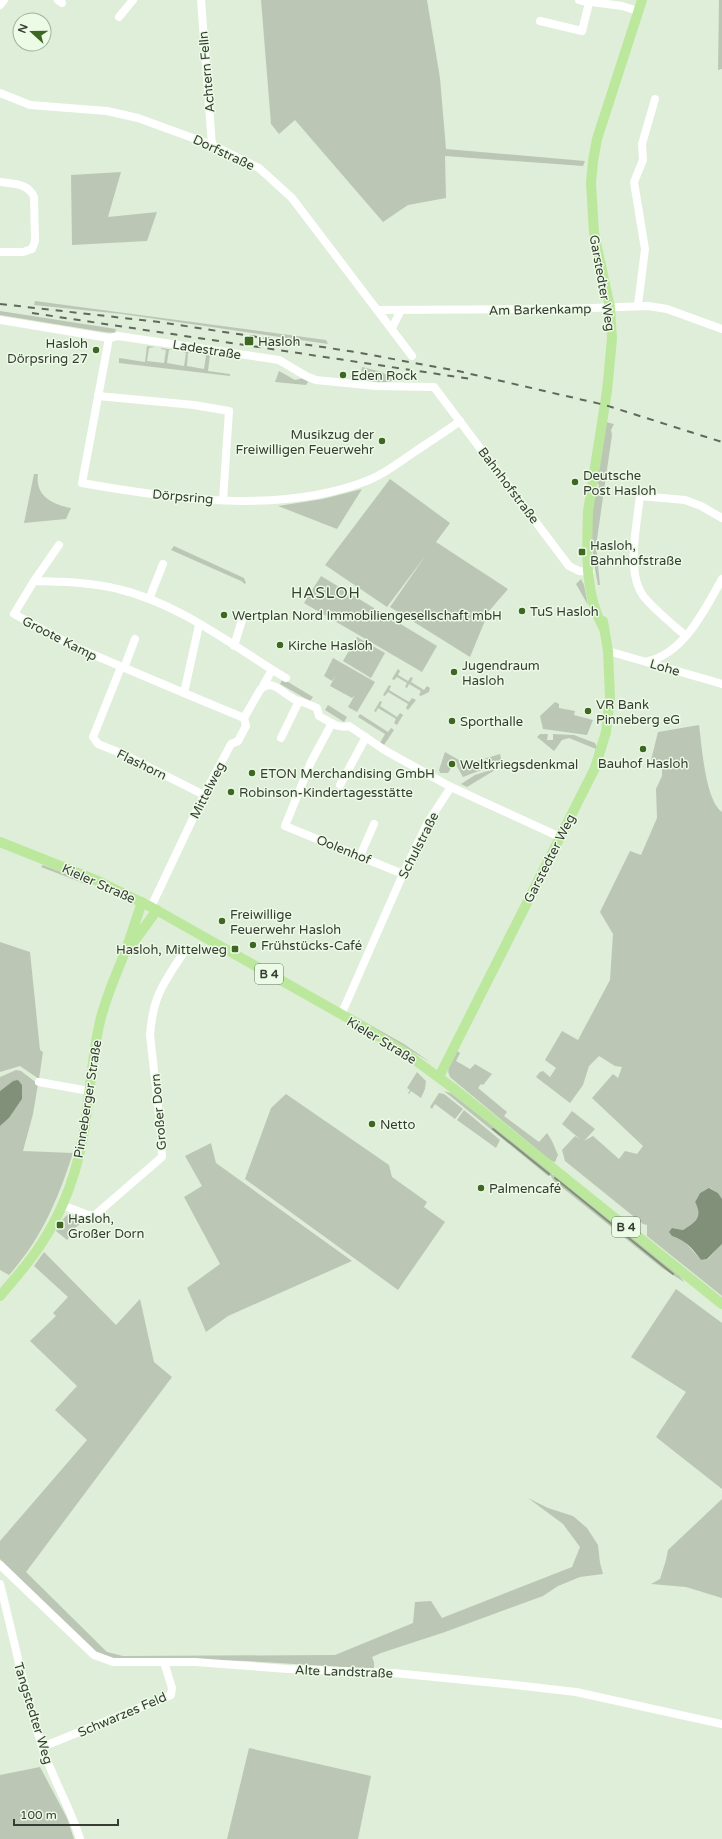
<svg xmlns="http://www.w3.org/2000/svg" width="722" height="1839" font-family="'Varela Round',sans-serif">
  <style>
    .green { fill: #bbc7b4 }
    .water { fill: #819179 }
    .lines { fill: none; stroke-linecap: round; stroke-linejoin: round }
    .stream { stroke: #819179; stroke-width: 2 }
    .minor { stroke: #fff; stroke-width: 8 }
    .major { stroke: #bce89e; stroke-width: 10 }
    .rail { stroke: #60685c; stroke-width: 2; stroke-dasharray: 7 7; stroke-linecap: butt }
    .poi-dot { fill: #3e6723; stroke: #ecfbe5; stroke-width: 1.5 }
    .labels { text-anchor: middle; stroke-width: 3; stroke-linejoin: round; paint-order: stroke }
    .shield { fill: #ecfbe5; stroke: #6d7569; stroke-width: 1 }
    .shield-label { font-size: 12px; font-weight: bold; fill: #373c34 }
    .street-label { font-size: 13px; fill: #373c34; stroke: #ecfbe5 }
    .poi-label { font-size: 13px; fill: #373c34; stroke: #ecfbe5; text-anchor: start }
    .quarter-label { font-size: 15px; letter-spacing: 1px; fill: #364230; stroke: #ecfbe5 }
  </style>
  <rect width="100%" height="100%" fill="#dfeed8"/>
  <!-- green -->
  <g class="green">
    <polygon points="261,0 427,0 440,78 446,149 585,161 583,166 445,156 446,198 408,205 383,222 295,120 279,134 271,124"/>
    <polygon points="719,0 722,0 722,69 718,70"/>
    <polygon points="121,172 108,217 157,212 147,241 72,245 71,175"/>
    <polygon points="35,301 326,340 328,344 122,314 34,305"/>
    <polygon points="0,311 116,329 115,333 104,332 0,315"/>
    <polygon points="147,346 155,347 149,348 147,361 164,363 166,350 161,349 161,348 174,350 169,350 167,363 184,366 186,353 181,351 194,353 188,353 187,366 204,369 206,356 201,354 210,355 208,371 230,374 230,376 119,363 119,358 145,362"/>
    <polygon points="362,367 382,372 393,380 387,383 359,384"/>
    <polygon points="279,371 295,380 304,378 308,382 306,385 275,382"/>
    <path d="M 606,422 L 614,424 L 611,430 L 612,435 L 596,546 L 600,585 L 598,585 C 592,555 589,526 594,496 L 597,495 L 599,485 L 597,482 Z"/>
    <path d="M 34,474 L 38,474 C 35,496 52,504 71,508 L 66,519 L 24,523 Z"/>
    <polygon points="390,479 450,523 436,542 508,589 489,611 470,657 390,607 426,555 387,607 325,565"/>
    <polygon points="362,489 337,529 278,506 323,499"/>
    <polygon points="174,546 244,578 246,583 245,584 241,581 171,550"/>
    <polygon points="321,576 437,646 422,672 304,603"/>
    <polygon points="581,579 584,585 588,605 576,584"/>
    <polygon points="357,637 385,653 371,678 343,661"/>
    <polygon points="333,658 375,682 357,712 348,707 355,695 352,698 330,686 336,675 332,681 324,676"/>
    <polygon points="398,669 400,671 398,675 408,681 411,677 413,678 411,682 424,690 427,686 430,688 429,692 421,696 419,695 421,691 409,684 407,688 405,687 407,683 397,677 394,680 392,679"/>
    <polygon points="283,679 313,697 310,701 280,684"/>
    <polygon points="389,685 391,686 389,690 409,702 412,698 416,700 408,710 406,708 408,704 388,692 385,696 383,695"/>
    <polygon points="380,701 382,702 380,706 397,717 400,713 403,715 397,725 394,723 396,719 378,708 376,712 374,711"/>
    <polygon points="555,702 559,704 559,708 575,711 574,715 593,720 587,735 543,729 540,716"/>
    <polygon points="328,705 347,717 344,722 325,710"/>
    <polygon points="360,714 388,732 391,728 394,730 384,745 380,743 385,734 358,717"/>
    <path d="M 699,725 C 702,746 705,800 722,812 L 722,1199 L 718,1193 L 710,1188 L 700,1193 L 695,1202 C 703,1217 696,1222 683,1230 L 672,1228 L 672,1236 L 683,1240 L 701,1260 L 708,1259 L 722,1244 L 722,1296 L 647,1236 L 647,1225 L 643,1224 L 565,1161 L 562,1150 L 575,1136 L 580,1139 L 562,1124 L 572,1111 L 595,1129 L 584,1141 L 593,1136 L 619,1159 L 625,1151 L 637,1154 L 643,1146 L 592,1098 L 613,1074 L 618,1078 L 622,1067 L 615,1066 L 599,1056 L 589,1066 L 583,1085 L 570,1103 L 536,1077 L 540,1072 L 543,1071 L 550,1077 L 556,1068 L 545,1060 L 562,1031 L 578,1040 L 610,980 L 613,934 L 600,912 L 630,851 L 641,855 L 657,818 L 656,789 L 662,776 L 662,766 L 651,760 L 658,732 Z"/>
    <polygon points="540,734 548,734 547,740 553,740 553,734 574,735 595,743 597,747 596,749 569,738 562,740 554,751 537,737"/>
    <polygon points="445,752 459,760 467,761 464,765 500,754 502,762 463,777 454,761 448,764 451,768 448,773 440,773 439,770"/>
    <polygon points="500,767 467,787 461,784 475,775"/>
    <polygon points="43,865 88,882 88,885 41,867"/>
    <polygon points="0,942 30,952 40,1050 43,1052 39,1079 20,1066 0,1072"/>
    <polygon points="347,1012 404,1044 430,1062 348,1014"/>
    <path d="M 457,1051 L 460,1053 L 456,1061 L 470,1069 L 475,1064 L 492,1074 L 483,1085 L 481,1084 L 478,1088 L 507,1112 L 504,1116 L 539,1142 L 547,1133 L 552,1141 L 558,1155 L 555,1162 L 551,1161 L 451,1078 C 444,1069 452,1060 457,1051 Z"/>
    <path d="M 16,1070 L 21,1071 L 38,1084 L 33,1114 L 23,1151 L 73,1153 C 58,1199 42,1238 9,1275 L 0,1270 L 0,1126 L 9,1118 L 22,1099 L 22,1085 L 13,1081 L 0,1091 L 0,1077 Z"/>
    <polygon points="417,1072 426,1081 425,1089 421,1098 411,1091 409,1094 408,1093 410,1090 407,1088"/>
    <polygon points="444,1091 451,1093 552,1172 552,1175 556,1175 679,1275 684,1282 662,1268 553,1180 551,1176 548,1176"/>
    <polygon points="439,1093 444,1094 463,1109 455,1119 435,1104 432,1109 430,1107"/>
    <polygon points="286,1094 389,1165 392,1177 427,1202 424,1207 445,1222 398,1290 245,1179 271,1108"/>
    <polygon points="464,1110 500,1140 496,1148 457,1120"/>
    <polygon points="211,1143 216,1163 352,1261 228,1316 206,1332 187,1288 220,1264 184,1197 202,1186 185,1156"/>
    <polygon points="67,1215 75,1216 81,1220 80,1224 70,1232 69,1238 67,1240 56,1231 63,1219"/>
    <polygon points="44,1252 116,1325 140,1299 154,1362 172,1377 26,1572 107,1652 123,1656 335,1655 413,1623 415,1602 431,1601 442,1618 572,1567 580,1547 563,1524 528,1498 548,1508 573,1516 587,1528 598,1545 600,1563 603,1574 580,1577 558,1586 543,1596 445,1632 381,1653 372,1657 374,1662 374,1669 247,1661 176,1659 114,1660 95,1652 0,1559 0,1541 87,1440 55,1410 77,1386 30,1341 56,1316 53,1313 68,1297 34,1266"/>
    <polygon points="676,1289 722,1323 722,1489 656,1437 686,1392 631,1357"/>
    <polygon points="722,1499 722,1598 686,1587 651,1584 660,1579 666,1560 668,1550"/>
    <polygon points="249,1748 371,1776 358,1839 227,1839"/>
    <polygon points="40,1767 67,1818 74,1839 0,1839 0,1775"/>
  </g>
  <!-- water -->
  <g class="water">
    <polygon points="18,1080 22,1085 22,1099 9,1118 0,1126 0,1091 13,1081"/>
    <path d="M 709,1188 L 718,1193 L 722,1199 L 722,1244 L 707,1259 L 701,1260 C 692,1248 687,1241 672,1236 L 669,1232 L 672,1228 L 683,1230 C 696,1222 703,1217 695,1202 L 700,1193 Z"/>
  </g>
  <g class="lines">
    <!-- stream -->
    <g class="stream">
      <polyline points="493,1129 549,1174"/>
      <polyline points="555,1178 673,1274"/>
    </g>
    <!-- minor -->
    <g class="minor">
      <polyline points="58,0 62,3"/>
      <polyline points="201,0 212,145"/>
      <polyline points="579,0 589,3 592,2 622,6 638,11"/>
      <polyline points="0,5 4,0"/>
      <polyline points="119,17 133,0"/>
      <polyline points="540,21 582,31 589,3"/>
      <polyline points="0,93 30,105 107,111 138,118 212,145 259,168 292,198 412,356"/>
      <path d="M 0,182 C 13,184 28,183 34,197 L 35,241 L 32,249 L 23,252 L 0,252"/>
      <polyline points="638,305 645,249 634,182 643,160 642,144 655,99"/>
      <polyline points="378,310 562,309 648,306 667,309 722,329"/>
      <polyline points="0,320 109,338 118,336 279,360 306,376 316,380 376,386 434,387 569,566 579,571 590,572"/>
      <polyline points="392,328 401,310"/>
      <path d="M 109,338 L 82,483 C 172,499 282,515 369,480 C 384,474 397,464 410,455 C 427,443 444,433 460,421"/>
      <polyline points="98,396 194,405 229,411 223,500"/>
      <polyline points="34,581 59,545"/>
      <polyline points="149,599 163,564"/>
      <path d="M 199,625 L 184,693 L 75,647 L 14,614 L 34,581 C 62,582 91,582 118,589 C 179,603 234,647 286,678"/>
      <path d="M 686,636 C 672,624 657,612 645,598 C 625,575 637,525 640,496 L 685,500 L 701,506 L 722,518"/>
      <polyline points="234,646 242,620"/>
      <polyline points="608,651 722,684"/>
      <path d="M 649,661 C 685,652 705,609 722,579"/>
      <polyline points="121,667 93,737 98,744 123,754 204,795"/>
      <polyline points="124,668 135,639"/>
      <polyline points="263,686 272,670"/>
      <polyline points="184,693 244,718"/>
      <polyline points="332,723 311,762 285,826 403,874"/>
      <polyline points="281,738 299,701"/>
      <polyline points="340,785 366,737"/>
      <polyline points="360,856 374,824"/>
      <path d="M 151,907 L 204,795 L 231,744 L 238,741 L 246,726 L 244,718 L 260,690 C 272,675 287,699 299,701 C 306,703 310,705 317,708 L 319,716 C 329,721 337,729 349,726 L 386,751 L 451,787 L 560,837"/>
      <polyline points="341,1015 403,874 428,822 451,787"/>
      <polyline points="39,1082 89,1091"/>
      <path d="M 62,1205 L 88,1215 L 95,1215 L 162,1157 L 161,1133 L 150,1035 C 153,996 163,984 184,952"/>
      <polyline points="0,1565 94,1655 113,1662 195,1662 288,1669 394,1673 515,1685 576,1692 722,1724"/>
      <path d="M 0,1584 C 14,1638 24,1693 42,1746 C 52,1778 70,1807 80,1839"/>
      <polyline points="42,1747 171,1695 172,1688 164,1662"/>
    </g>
    <!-- major -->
    <g class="major">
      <path d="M 603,627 C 584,593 587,549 588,511 L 607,391 L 612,339 L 610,307 L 594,233 L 591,183 L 593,161 L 597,139 L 642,0"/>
      <polyline points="0,842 98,881 151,907 355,1022 404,1052 453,1088 722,1304"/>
      <polyline points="130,947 157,910"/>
      <polyline points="439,1077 595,768 606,732 610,697 608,651 603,621"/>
      <path d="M 0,1296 C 15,1278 31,1261 43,1241 C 65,1207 79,1165 85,1125 C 90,1092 92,1058 99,1026 C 104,1001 114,980 123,957 C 130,939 136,920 142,902"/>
    </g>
    <!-- rail -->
    <g class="rail">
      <polyline points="0,304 159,322 355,352 458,371 605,405 722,442"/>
      <polyline points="32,313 471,379"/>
    </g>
  </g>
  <!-- markers -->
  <g class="poi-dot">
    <rect x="244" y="336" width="10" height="10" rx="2"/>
    <circle cx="96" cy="350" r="4"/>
    <circle cx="343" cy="375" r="4"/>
    <circle cx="382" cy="441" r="4"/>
    <circle cx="575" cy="482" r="4"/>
    <rect x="578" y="548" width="8" height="8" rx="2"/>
    <circle cx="522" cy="611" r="4"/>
    <circle cx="224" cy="615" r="4"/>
    <circle cx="280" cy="645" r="4"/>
    <circle cx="454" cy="672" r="4"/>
    <circle cx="588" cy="711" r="4"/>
    <circle cx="452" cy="721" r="4"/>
    <circle cx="643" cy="749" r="4"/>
    <circle cx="452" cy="764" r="4"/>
    <circle cx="252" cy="773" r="4"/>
    <circle cx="231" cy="792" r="4"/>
    <circle cx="222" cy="921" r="4"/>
    <circle cx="253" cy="945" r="4"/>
    <rect x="231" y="945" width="8" height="8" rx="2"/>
    <circle cx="372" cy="1124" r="4"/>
    <circle cx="481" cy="1188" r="4"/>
    <rect x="56" y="1221" width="8" height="8" rx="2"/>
  </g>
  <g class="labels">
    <!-- shield labels -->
    <g class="shield">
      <rect x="255" y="964" width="28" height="20" rx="3"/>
      <rect x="612" y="1217" width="28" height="20" rx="3"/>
    </g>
    <g class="shield-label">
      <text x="269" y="978">B 4</text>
      <text x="626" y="1231">B 4</text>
    </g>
    <!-- street labels -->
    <g class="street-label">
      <text transform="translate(206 72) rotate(-95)" y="5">Achtern Felln</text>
      <text transform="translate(224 152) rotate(25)" y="5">Dorfstraße</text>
      <text transform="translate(603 283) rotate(80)" y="5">Garstedter Weg</text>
      <text transform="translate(540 309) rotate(-1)" y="5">Am Barkenkamp</text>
      <text transform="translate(207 349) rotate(9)" y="5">Ladestraße</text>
      <text transform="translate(509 485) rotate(53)" y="5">Bahnhofstraße</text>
      <text transform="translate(183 496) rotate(5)" y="5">Dörpsring</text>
      <text transform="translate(60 638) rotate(27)" y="5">Groote Kamp</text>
      <text transform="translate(665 667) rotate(16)" y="5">Lohe</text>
      <text transform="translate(142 764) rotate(26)" y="5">Flashorn</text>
      <text transform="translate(207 790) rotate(-63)" y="5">Mittelweg</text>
      <text transform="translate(418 845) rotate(-63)" y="5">Schulstraße</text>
      <text transform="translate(344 849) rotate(22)" y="5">Oolenhof</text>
      <text transform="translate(549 858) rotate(-63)" y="5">Garstedter Weg</text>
      <text transform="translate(99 883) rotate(24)" y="5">Kieler Straße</text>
      <text transform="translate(382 1040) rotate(31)" y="5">Kieler Straße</text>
      <text transform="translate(87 1099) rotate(-81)" y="5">Pinneberger Straße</text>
      <text transform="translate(158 1112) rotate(-95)" y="5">Großer Dorn</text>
      <text transform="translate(344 1671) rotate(2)" y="5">Alte Landstraße</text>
      <text transform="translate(34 1713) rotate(73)" y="5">Tangstedter Weg</text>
      <text transform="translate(122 1714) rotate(-23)" y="5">Schwarzes Feld</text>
    </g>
    <!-- poi labels -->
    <g class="poi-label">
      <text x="258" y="346">Hasloh</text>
      <text x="88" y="348" text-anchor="end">Hasloh<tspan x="88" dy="15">Dörpsring 27</tspan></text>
      <text x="351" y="380">Eden Rock</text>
      <text x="374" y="439" text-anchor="end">Musikzug der<tspan x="374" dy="15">Freiwilligen Feuerwehr</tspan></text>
      <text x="583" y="480">Deutsche<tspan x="583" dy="15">Post Hasloh</tspan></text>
      <text x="590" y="550">Hasloh,<tspan x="590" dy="15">Bahnhofstraße</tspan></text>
      <text x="530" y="616">TuS Hasloh</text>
      <text x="232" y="620">Wertplan Nord Immobiliengesellschaft mbH</text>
      <text x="288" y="650">Kirche Hasloh</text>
      <text x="462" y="670">Jugendraum<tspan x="462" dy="15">Hasloh</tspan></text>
      <text x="596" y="709">VR Bank<tspan x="596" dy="15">Pinneberg eG</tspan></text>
      <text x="460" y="726">Sporthalle</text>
      <text x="643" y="768" text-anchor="middle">Bauhof Hasloh</text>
      <text x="460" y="769">Weltkriegsdenkmal</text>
      <text x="260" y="778">ETON Merchandising GmbH</text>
      <text x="239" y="797">Robinson-Kindertagesstätte</text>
      <text x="230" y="919">Freiwillige<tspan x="230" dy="15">Feuerwehr Hasloh</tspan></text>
      <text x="261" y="950">Frühstücks-Café</text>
      <text x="227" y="954" text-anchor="end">Hasloh, Mittelweg</text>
      <text x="380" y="1129">Netto</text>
      <text x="489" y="1193">Palmencafé</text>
      <text x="68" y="1223">Hasloh,<tspan x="68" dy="15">Großer Dorn</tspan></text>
    </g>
    <!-- quarter labels -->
    <g class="quarter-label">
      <text x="326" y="598">HASLOH</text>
    </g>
  </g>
  <!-- north arrow -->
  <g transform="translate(32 32) rotate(291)"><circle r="19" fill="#ecfbe5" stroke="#a4af9e"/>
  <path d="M0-3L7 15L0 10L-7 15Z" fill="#3e6723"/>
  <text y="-6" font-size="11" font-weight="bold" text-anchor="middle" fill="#373c34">N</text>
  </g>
  <!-- scale -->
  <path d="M14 1819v6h104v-6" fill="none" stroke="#373c34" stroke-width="2"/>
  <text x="20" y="1819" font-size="12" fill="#373c34" stroke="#ecfbe5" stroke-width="3" paint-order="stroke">100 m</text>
</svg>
